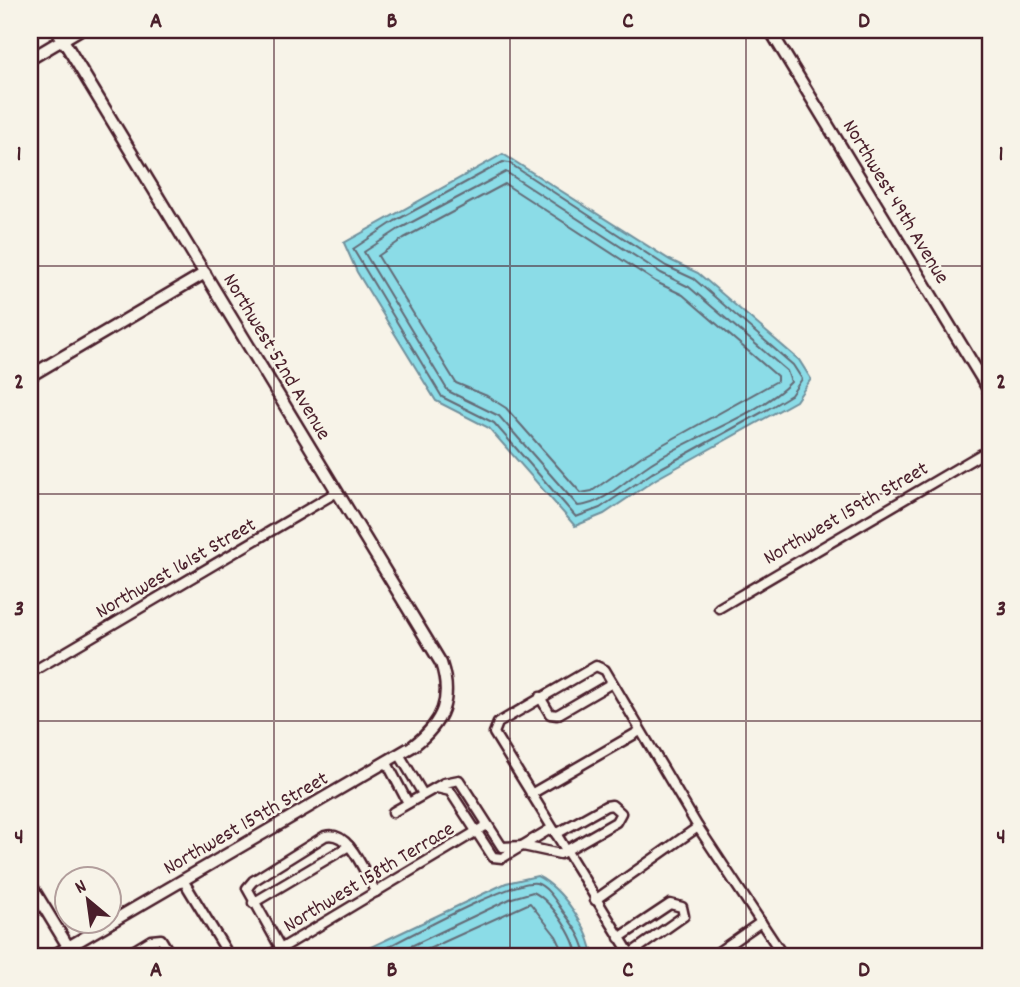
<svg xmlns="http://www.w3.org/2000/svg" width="1020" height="987" font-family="Dekko,sans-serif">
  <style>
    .water { fill: #8bdce7; stroke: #71909c; stroke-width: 2 }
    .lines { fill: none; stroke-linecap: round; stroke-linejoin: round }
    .shore { stroke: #646b76; stroke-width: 2 }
    .minor-casing { stroke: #4a1f2b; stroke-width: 13 }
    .tertiary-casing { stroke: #4a1f2b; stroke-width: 15 }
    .minor { stroke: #f7f3e8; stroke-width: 8 }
    .tertiary { stroke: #f7f3e8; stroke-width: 10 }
    .grid { fill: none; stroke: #4a1f2b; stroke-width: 2; stroke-opacity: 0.55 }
    .labels { text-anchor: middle; stroke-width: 5; stroke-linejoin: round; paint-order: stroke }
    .street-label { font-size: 21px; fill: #4a1f2b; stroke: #f7f3e8 }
    .neatline { fill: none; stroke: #4a1f2b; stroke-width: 2.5 }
    .grid-label { font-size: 23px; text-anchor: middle; font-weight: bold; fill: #4a1f2b }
  </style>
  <rect width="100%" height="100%" fill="#f7f3e8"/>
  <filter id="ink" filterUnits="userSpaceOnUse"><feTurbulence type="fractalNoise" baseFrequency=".0143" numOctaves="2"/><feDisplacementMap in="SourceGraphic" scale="14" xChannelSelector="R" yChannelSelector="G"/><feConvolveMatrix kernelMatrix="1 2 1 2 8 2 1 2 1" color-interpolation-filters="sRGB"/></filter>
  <g filter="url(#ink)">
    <!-- water -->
    <g class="water">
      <polygon points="503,154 670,260 698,273 799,360 811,379 796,401 656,479 604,514 575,526 489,428 436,401 357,272 344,243"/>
      <path d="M 537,876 C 562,888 590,929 593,957 L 350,957 L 506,883 Z"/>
    </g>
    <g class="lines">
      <!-- shore -->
      <g class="shore">
        <polygon points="503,162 509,163 666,266 694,279 793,365 802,379 791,395 768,409 652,473 600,508 576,517 494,423 442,397 353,249 395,221"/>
        <path d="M 506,172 L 661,273 L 689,287 L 787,371 L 791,382 C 761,414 686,439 647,466 C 627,479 603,505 578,506 L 499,416 L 448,391 L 364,252 L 399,229 Z"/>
        <polygon points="505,184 656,282 683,295 777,376 777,381 642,456 592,491 581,493 506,408 487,396 456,383 378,256 404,238"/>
        <path d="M 368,957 C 395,944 512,879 536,883 C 548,886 558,905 565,914 C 575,928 584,940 586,957"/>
        <path d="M 388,957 L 512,898 L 533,892 C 551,900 576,938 577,957"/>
        <polyline points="411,957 530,903 556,936 566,957"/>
      </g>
      <!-- minor casing -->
      <g class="minor-casing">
        <g id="minor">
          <polyline points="719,608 990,449"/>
          <polyline points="30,673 337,492"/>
          <polyline points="540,697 550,714 557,715 612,683"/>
          <polyline points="399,754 423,794"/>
          <polyline points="386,761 408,803"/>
          <polyline points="437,788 450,791 493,857 502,858 552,828"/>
          <polyline points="531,794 640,731"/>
          <polyline points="393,812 444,783 459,780 502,847 523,846 560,854 616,822 621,813 612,805 606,806 556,834"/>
          <polyline points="183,880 230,957"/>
          <polyline points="595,900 698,827"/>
          <polyline points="253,903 349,846"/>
          <polyline points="619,938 670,904 682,907 684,916 630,954"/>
          <path d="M 281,949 L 247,888 L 253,881 L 325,836 C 350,829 365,875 376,892"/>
          <polyline points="123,957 151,940 161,939 172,957"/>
          <polyline points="267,957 487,825"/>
          <polyline points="632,957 494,733 498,723 596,666 605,670 698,827 784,957"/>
          <polyline points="711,957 761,922"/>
        </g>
      </g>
      <!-- tertiary casing -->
      <g class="tertiary-casing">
        <g id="tertiary">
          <polyline points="770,30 990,392"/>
          <polyline points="30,59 79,30"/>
          <polyline points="30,376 205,273"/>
          <polyline points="30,884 69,948"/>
          <path d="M 51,957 L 413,746 C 443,723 453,699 441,663 L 57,30"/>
        </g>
      </g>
      <!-- minor -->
      <use href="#minor" class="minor"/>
      <!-- tertiary -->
      <use href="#tertiary" class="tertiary"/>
    </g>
  </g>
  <!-- grid -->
  <path class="grid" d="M 274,30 L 274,957M 510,30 L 510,957M 746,30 L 746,957M 30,266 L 990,266M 30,494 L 990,494M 30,721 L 990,721"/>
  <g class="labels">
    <!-- street labels -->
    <g class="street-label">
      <text transform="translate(897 201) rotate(59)" y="7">Northwest 49th Avenue</text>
      <text transform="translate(278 356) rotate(59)" y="7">Northwest 52nd Avenue</text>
      <text transform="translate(845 512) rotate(-30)" y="7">Northwest 159th Street</text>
      <text transform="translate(175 567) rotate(-30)" y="7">Northwest 161st Street</text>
      <text transform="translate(245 822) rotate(-30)" y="7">Northwest 159th Street</text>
      <text transform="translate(368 876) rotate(-31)" y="7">Northwest 158th Terrace</text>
    </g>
  </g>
  <!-- margin -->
  <rect width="1020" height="987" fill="none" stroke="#f7f3e8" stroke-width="77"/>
  <!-- north arrow -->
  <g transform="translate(88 900) rotate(331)"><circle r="33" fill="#f7f3e8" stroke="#b29e9c" stroke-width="2"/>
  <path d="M0-5L12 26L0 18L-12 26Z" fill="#4a1f2b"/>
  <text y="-10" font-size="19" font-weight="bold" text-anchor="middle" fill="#4a1f2b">N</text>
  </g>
  <rect x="38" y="38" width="944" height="910" class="neatline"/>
  <g class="grid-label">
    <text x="156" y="27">A</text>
    <text x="392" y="27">B</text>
    <text x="628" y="27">C</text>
    <text x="864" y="27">D</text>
    <text x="19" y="160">1</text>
    <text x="1001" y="160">1</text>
    <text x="19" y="388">2</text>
    <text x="1001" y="388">2</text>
    <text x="19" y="615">3</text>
    <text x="1001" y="615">3</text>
    <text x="19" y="843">4</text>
    <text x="1001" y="843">4</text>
    <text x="156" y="976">A</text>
    <text x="392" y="976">B</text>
    <text x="628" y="976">C</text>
    <text x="864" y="976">D</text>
  </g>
</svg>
